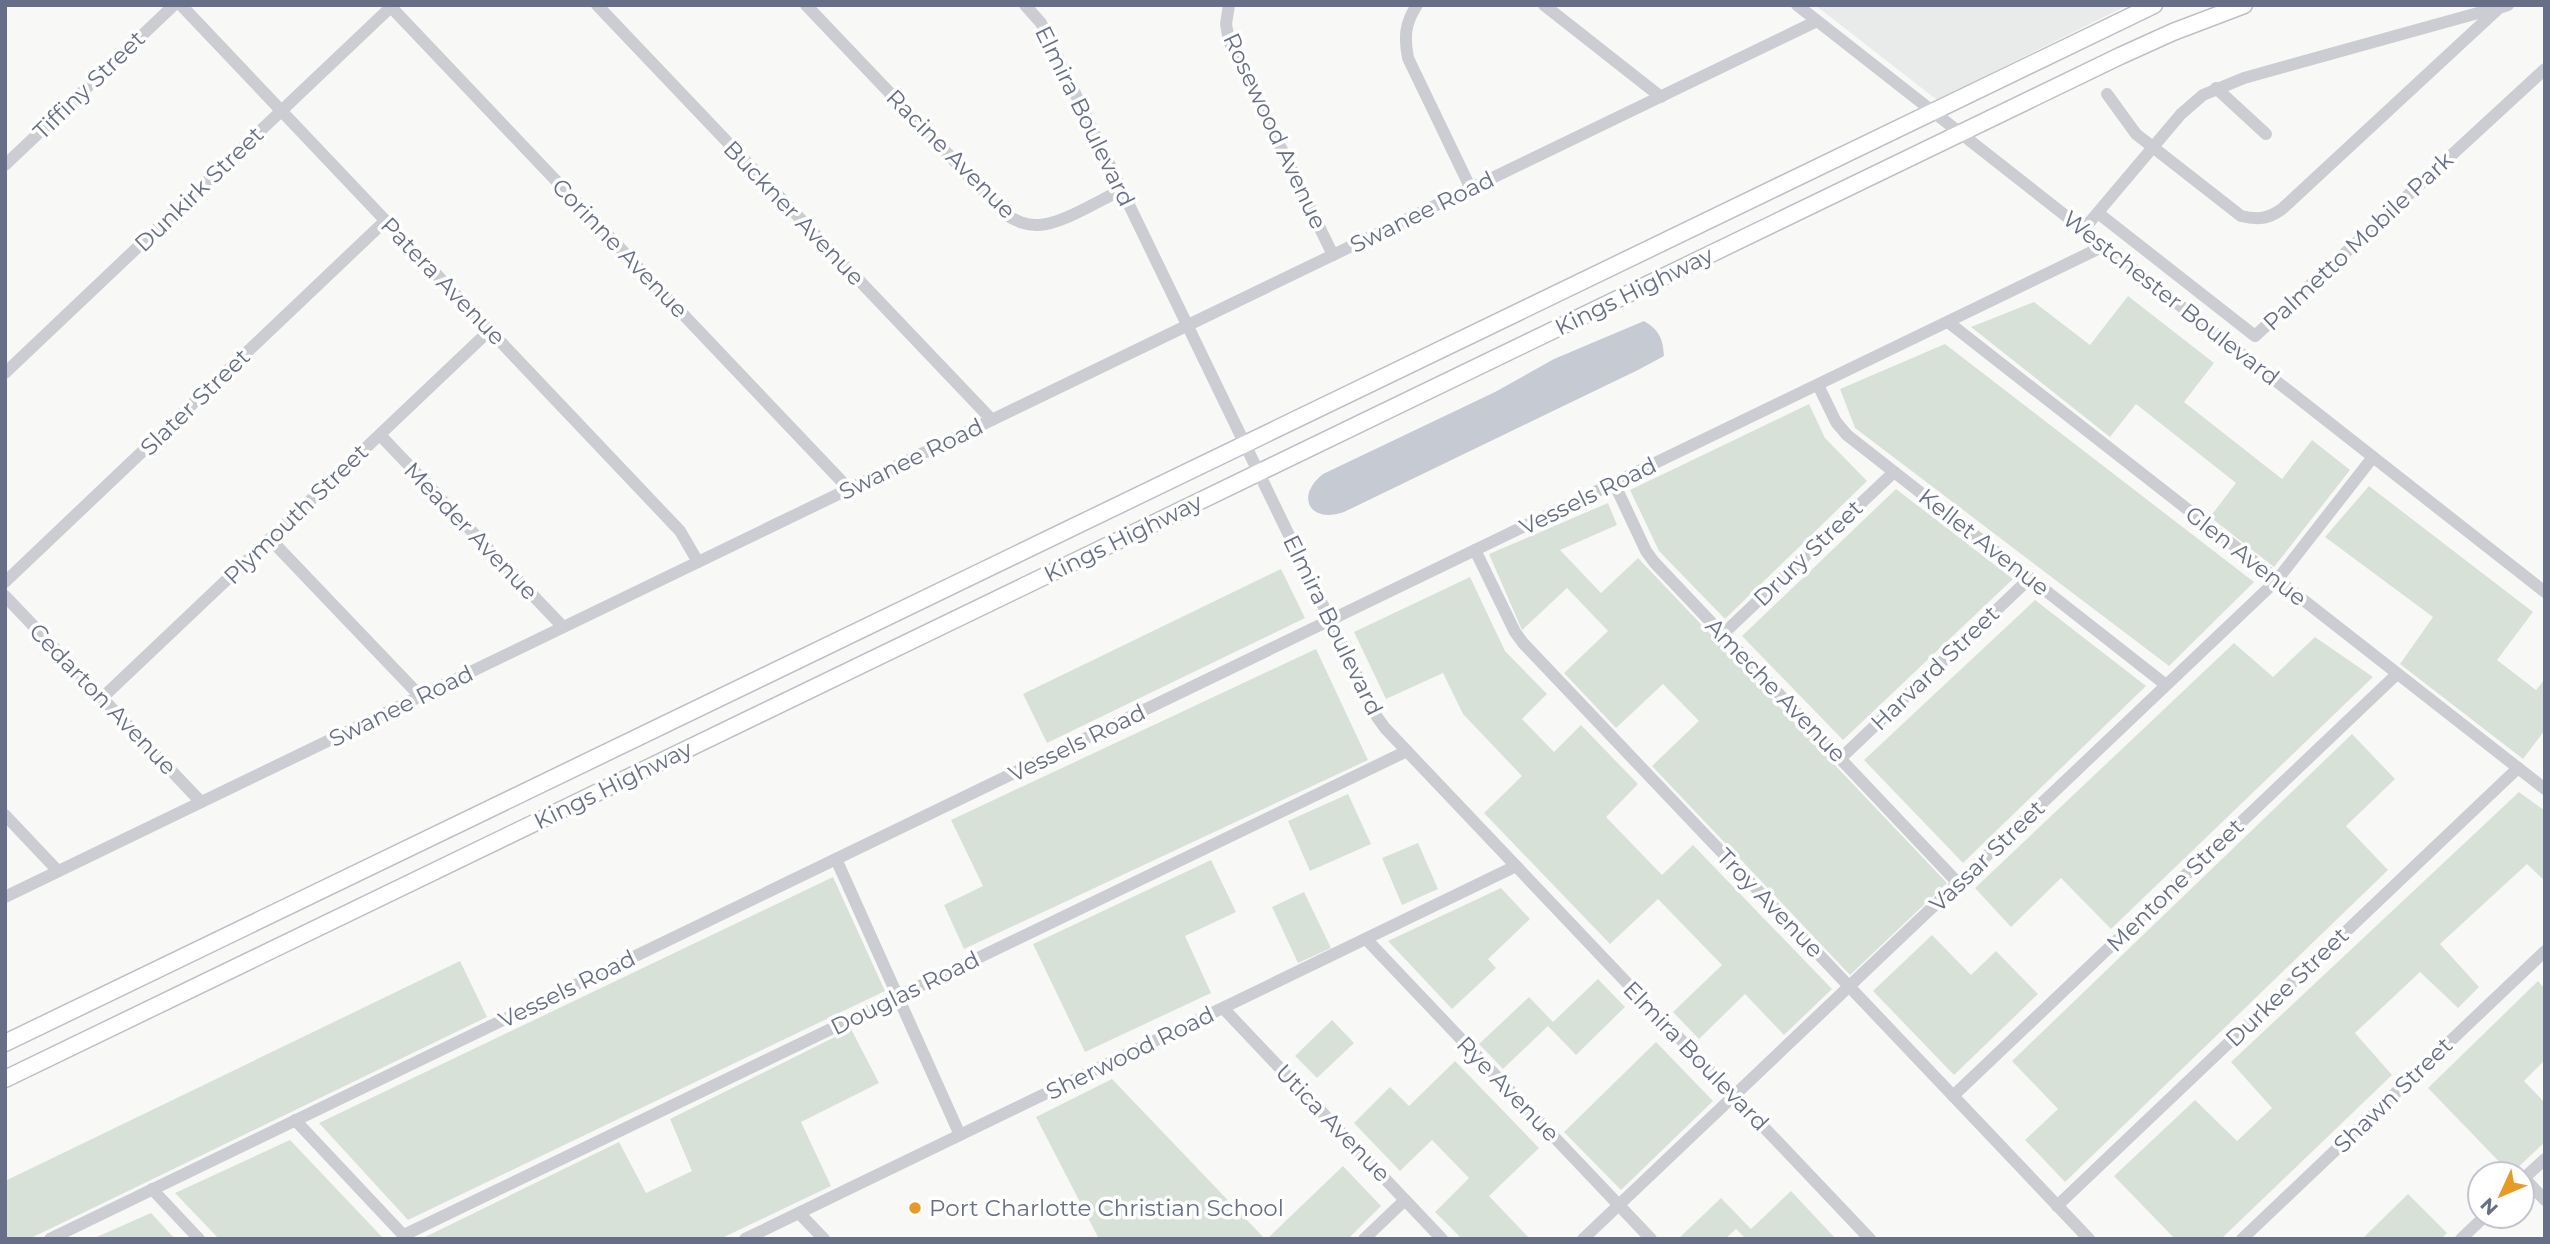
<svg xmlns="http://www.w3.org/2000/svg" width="2550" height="1244" font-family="Montserrat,sans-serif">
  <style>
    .built { fill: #e9eaea }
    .green { fill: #d8e1d8 }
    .water { fill: #c6cbd3 }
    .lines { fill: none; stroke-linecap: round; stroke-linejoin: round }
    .secondary-casing { stroke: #bebfc6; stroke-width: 19 }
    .minor { stroke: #cccdd2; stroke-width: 12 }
    .secondary { stroke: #fff; stroke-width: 16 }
    .poi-dot { fill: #e79a28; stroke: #fff; stroke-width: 2.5 }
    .labels { text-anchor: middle; stroke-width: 7; stroke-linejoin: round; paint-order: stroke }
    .street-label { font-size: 23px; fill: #676e88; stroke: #fff }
    .poi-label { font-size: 23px; fill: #676e88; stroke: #fff; text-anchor: start }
  </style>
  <rect width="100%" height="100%" fill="#f8f9f7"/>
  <!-- built -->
  <polygon class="built" points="1815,5 2128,5 1937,100"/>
  <!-- green -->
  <g class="green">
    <polygon points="2128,296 2214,363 2184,402 2282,479 2312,440 2350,470 2274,567 2210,517 2236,483 2136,404 2110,437 1971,327 2034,302 2090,345"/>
    <polygon points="1945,344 2254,582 2169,666 1855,428 1840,389"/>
    <polygon points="1809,404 1825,438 1867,481 1725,619 1659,551 1630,490"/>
    <polygon points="2369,486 2533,612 2497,660 2536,690 2545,679 2545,730 2523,759 2400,664 2433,617 2325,537"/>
    <polygon points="1896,489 2013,579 1843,740 1742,636"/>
    <polygon points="1608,503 1617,525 1560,550 1601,593 1638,558 1947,883 1850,975 1652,766 1699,721 1663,684 1616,728 1564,673 1608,631 1567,588 1522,630 1489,554"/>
    <polygon points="1281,569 1305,618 1047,743 1023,694"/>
    <polygon points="1470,577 1505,651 1547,694 1522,719 1554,752 1581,725 1638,784 1606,817 1662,875 1693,845 1832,989 1784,1035 1745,994 1699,1039 1673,1012 1722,965 1658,899 1610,944 1484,813 1522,776 1463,714 1443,673 1386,699 1354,632"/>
    <polygon points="2035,600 2146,686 1963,863 1864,760"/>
    <polygon points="2315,637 2373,677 2111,929 2061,878 2011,927 1975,888 2234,643 2273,677"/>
    <polygon points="1316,649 1368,760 964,949 944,905 983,886 951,820"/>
    <polygon points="2352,734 2395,779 2346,826 2388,870 2065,1182 2025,1140 2058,1109 2012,1061"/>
    <polygon points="2519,792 2545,811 2545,881 2527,864 2440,944 2479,987 2458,1008 2420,972 2355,1033 2392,1075 2221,1239 2175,1239 2114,1176 2195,1100 2237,1141 2272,1108 2231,1062"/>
    <polygon points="1348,794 1371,844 1310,871 1288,821"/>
    <polygon points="1418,843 1438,889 1402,905 1382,858"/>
    <polygon points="1211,860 1236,912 1185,936 1211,993 1085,1052 1033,944"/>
    <polygon points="833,877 885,991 408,1220 319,1123"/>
    <polygon points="1501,888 1530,919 1488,959 1496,968 1452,1009 1388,941"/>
    <polygon points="1304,892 1331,948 1298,963 1272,907"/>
    <polygon points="1932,935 1971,975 1996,951 2038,994 1954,1075 1873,991"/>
    <polygon points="460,961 487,1017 29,1239 5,1239 5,1181"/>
    <polygon points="1598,979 1625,1007 1576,1055 1548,1026 1503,1069 1479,1044 1529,997 1553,1022"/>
    <polygon points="2538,981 2545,989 2545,1060 2524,1081 2545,1103 2545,1142 2511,1174 2428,1088"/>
    <polygon points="1332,1020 1354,1043 1317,1078 1295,1056"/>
    <polygon points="851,1029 879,1083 801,1122 831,1186 720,1239 423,1238 619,1142 646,1193 692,1171 670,1119"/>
    <polygon points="1656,1042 1713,1101 1621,1190 1564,1132"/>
    <polygon points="1455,1061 1539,1148 1489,1196 1530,1239 1462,1239 1435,1212 1469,1178 1432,1140 1400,1171 1354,1123 1390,1087 1409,1106"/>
    <polygon points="1112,1079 1265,1239 1099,1239 1036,1117"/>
    <polygon points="290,1140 384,1239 219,1239 175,1193"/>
    <polygon points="1343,1166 1381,1206 1348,1239 1267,1239"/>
    <polygon points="1791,1191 1836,1239 1746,1239 1736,1229 1725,1239 1678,1239 1721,1198 1751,1229"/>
    <polygon points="2408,1194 2447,1233 2441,1239 2362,1239"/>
    <polygon points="151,1213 175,1239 92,1239"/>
  </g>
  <!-- water -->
  <path class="water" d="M 1644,321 C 1659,330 1663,338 1664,356 L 1638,370 L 1344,512 C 1309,524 1295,496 1323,474 L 1495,392 L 1554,359 Z"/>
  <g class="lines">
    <!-- secondary casing -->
    <g class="secondary-casing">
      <g id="secondary">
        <polyline points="5,1043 2154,5"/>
        <polyline points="5,1079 2120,56 2173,32 2244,5"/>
      </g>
    </g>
    <!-- minor -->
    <g class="minor">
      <polyline points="181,5 680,531 698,562"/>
      <polyline points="597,5 992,420"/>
      <path d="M 806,5 L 1006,215 C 1017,221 1026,226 1039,225 C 1063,224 1099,200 1122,190"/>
      <polyline points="1025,5 1041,23 1377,717 1385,728 1870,1239"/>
      <polyline points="1229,5 1226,24 1229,41 1333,255"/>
      <path d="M 1417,5 C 1405,23 1404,37 1408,58 L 1471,189"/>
      <polyline points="1544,5 1661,97"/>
      <polyline points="1797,5 2545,592"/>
      <polyline points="391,7 849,489"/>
      <polyline points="2216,88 2266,134"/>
      <path d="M 2107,94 L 2136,134 L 2241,216 C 2258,220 2268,219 2282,209 L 2499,8 L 2508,5"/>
      <polyline points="5,165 174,5"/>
      <polyline points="2098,213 2255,336 2545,69"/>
      <polyline points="2083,230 2181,114 2203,95 2244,78 2496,8"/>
      <polyline points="1948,322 2545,789"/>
      <polyline points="5,373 393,5"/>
      <polyline points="1818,385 1836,422 1847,435 2166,685"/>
      <polyline points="380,435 563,627"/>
      <polyline points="1614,483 1646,551 1654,562 1958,883"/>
      <polyline points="270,539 420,696"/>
      <polyline points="1475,550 1515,632 1523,643 2089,1239"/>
      <polyline points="5,582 385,221"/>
      <polyline points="5,596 201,802"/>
      <polyline points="1723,634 1894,472"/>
      <polyline points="102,698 490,330"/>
      <polyline points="1841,758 2030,578"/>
      <polyline points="5,815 58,871"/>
      <polyline points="836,859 960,1135"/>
      <polyline points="5,897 1817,21"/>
      <polyline points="1366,939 1651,1239"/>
      <polyline points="1223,1008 1442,1239"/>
      <polyline points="1953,1096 2397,674"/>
      <polyline points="295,1120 407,1239"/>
      <polyline points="2524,1178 2545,1200"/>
      <polyline points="2522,1180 2545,1159"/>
      <polyline points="152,1189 199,1239"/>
      <polyline points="2057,1206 2518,768"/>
      <polyline points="799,1213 824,1239"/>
      <polyline points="404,1235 1407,751"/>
      <polyline points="50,1239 2104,246"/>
      <polyline points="745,1239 1516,866"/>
      <polyline points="1364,1239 1405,1200"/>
      <polyline points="1583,1239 2277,580 2373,457"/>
      <polyline points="2242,1239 2545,951"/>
      <polyline points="2461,1239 2485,1216"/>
    </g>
    <!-- secondary -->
    <use href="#secondary" class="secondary"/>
  </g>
  <!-- markers -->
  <circle class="poi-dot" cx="915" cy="1208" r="7"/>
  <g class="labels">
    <!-- street labels -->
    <g class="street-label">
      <text transform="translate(89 85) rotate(-44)" y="8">Tiffiny Street</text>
      <text transform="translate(1085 116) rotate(64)" y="8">Elmira Boulevard</text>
      <text transform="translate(1275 131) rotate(65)" y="8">Rosewood Avenue</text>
      <text transform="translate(951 154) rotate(45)" y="8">Racine Avenue</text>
      <text transform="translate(199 189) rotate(-44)" y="8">Dunkirk Street</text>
      <text transform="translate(1422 212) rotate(-26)" y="8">Swanee Road</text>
      <text transform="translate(794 213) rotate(46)" y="8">Buckner Avenue</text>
      <text transform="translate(2358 241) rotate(-43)" y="8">Palmetto Mobile Park</text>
      <text transform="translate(620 248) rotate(46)" y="8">Corinne Avenue</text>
      <text transform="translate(443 281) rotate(46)" y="8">Patera Avenue</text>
      <text transform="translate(1634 291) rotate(-26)" y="8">Kings Highway</text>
      <text transform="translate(2171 298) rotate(38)" y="8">Westchester Boulevard</text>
      <text transform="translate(195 402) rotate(-44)" y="8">Slater Street</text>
      <text transform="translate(911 459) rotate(-26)" y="8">Swanee Road</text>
      <text transform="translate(1588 496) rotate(-26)" y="8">Vessels Road</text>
      <text transform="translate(296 514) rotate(-44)" y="8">Plymouth Street</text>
      <text transform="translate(471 531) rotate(46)" y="8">Meader Avenue</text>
      <text transform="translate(1123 538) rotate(-26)" y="8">Kings Highway</text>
      <text transform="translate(1984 542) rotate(38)" y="8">Kellet Avenue</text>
      <text transform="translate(1808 553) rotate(-44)" y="8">Drury Street</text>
      <text transform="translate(2246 556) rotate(38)" y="8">Glen Avenue</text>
      <text transform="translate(1333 625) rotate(64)" y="8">Elmira Boulevard</text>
      <text transform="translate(1935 668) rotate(-44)" y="8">Harvard Street</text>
      <text transform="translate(1776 690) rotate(46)" y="8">Ameche Avenue</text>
      <text transform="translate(103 699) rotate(46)" y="8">Cedarton Avenue</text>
      <text transform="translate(401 706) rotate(-26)" y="8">Swanee Road</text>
      <text transform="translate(1077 743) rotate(-26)" y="8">Vessels Road</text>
      <text transform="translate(613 785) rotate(-26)" y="8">Kings Highway</text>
      <text transform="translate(1987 856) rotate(-44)" y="8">Vassar Street</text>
      <text transform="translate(2175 885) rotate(-44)" y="8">Mentone Street</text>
      <text transform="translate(1770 903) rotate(46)" y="8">Troy Avenue</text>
      <text transform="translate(2287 987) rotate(-44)" y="8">Durkee Street</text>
      <text transform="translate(567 989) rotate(-26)" y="8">Vessels Road</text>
      <text transform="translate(905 993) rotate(-26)" y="8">Douglas Road</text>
      <text transform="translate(1130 1053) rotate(-26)" y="8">Sherwood Road</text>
      <text transform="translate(1696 1056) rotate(46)" y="8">Elmira Boulevard</text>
      <text transform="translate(1508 1089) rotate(46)" y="8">Rye Avenue</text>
      <text transform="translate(2393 1095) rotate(-44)" y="8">Shawn Street</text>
      <text transform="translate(1333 1123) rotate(46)" y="8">Utica Avenue</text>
    </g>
    <!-- poi labels -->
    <g class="poi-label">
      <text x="929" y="1216">Port Charlotte Christian School</text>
    </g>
  </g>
  <!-- border -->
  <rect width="2550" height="1244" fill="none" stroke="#676e88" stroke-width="14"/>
  <!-- north arrow -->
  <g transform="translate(2501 1195) rotate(226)"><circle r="33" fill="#ffffff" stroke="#c2c5cf" stroke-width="2"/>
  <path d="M0-5L12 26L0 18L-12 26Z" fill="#e79a28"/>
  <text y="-10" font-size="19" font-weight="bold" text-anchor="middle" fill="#676e88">N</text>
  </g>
</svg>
